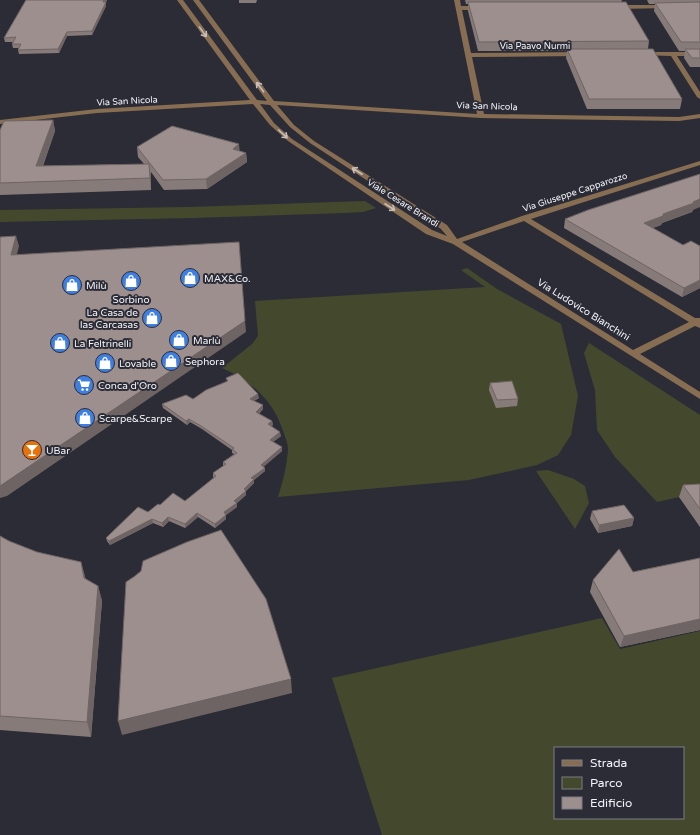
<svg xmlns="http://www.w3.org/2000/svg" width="700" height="835" font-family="'Varela Round',sans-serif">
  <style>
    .green { fill: #44492e; fill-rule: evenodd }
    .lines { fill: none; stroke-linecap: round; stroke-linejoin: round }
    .minor { fill: #876e53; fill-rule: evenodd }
    .wall { fill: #877b79 }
    .shaded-wall { fill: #6e6463 }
    .building { fill: #9d8f8d; stroke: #6e6463 }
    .oneway { stroke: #c8beb7 }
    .labels { text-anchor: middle; stroke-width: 4; stroke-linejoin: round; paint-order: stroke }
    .far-street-label { font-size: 9px; fill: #f3f4fa; stroke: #2c2c36 }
    .poi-label { font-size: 10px; fill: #f3f4fa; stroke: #2c2c36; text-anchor: start }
    .street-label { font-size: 10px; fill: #f3f4fa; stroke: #2c2c36 }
  </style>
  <rect width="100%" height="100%" fill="#2c2c36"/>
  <!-- green -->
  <g class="green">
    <polygon points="365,201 376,208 363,212 344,213 192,218 0,222 0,210 190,207"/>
    <path d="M 467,268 L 497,289 L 561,324 L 578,396 L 571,435 L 558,455 L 537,465 L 469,480 L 278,497 C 283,481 287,466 288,449 C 288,443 285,437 283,431 C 273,400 251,381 222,368 L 252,344 L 258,336 L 255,301 L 485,287 L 461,270 Z"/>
    <polygon points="589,343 700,415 700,496 679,497 657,502 615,457 597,430 595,390 584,353"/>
    <polygon points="548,470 574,479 585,486 589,503 575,529 536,471"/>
    <path d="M 602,618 L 620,649 L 700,631 L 700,835 L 382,835 L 332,678 ZM 555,748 L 683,748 L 683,818 L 555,818 Z"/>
  </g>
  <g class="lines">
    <!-- minor -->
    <g class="minor">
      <path d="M 177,0 L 183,0 L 257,100 L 267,101 L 193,0 L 199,0 L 274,101 L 477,114 L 454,0 L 460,0 L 461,6 L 480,6 L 483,8 L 480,10 L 462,10 L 471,53 L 579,52 L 582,54 L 579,56 L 472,57 L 484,114 L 679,117 L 700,114 L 700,118 L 679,121 L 481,118 L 277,105 L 294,125 L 314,141 L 447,225 L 457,239 L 522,216 L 700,161 L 700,165 L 531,219 L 695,318 L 700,318 L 700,328 L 695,326 L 640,354 L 700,392 L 700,399 L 453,244 L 426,234 L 288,141 L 270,125 L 253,104 L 97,113 L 0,124 L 0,120 L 97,109 L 250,100 ZM 260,104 L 270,105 L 290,127 L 310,143 L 441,229 L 447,236 L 432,230 L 292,139 L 274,123 ZM 524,221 L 689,322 L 633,350 L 462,242 Z"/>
      <polygon points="668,5 671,7 670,8 616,9 613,7 616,5"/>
      <polygon points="643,52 700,52 700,56 677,56 700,92 700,99 697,97 671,56 641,55 640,54"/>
    </g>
  </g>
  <!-- wall -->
  <g class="wall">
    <polygon points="26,0 107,0 106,2 106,6 92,35 67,36 59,53 19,54 18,50 19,48 13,48 12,44 14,42 5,42 4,38"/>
    <polygon points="239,0 257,0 256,3 239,3"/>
    <polygon points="465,0 622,0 621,2 649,41 648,49 682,99 680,109 587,109 566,58 567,51 478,51 468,11 468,4 466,4"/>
    <polygon points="647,0 700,0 700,67 690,67 684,58 685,51 679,51 654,11 655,4 649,4"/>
    <polygon points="53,120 55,131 43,166 144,164 138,157 137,147 240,151 246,153 247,162 207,189 164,190 151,172 151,190 0,195 0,130"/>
    <polygon points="693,210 692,212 662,223 661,225 653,228 683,245 700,246 700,288 682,297 564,228 565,219"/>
    <polygon points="226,378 259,398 254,401 263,405 263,409 259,414 272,421 273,425 271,426 281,436 273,442 282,447 282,451 263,467 265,471 254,480 254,483 246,491 246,495 237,503 237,507 226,515 226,519 215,528 198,517 185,528 169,521 163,527 153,523 110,545 107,541 106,538 148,512 160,505 185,501 214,478 213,477 213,473 223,466 223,462 234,454 232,453 232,450 202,429 190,422 187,425 163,408 162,404 193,399 227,381"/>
    <polygon points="490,383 518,399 517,406 496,408 489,390"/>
    <polygon points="700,484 700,527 679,497 683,485"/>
    <polygon points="592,511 634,518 632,526 598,533 590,519"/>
    <polygon points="0,536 9,541 86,579 98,586 102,601 91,737 0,730"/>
    <polygon points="700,558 700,630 620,647 590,592 593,580"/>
  </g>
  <!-- shaded-wall -->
  <g class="shaded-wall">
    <polygon points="104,0 107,0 105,4 106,2 106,6 92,35 92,31"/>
    <polygon points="67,32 67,36 59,53 58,49"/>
    <polygon points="53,120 55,131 38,178 36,166"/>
    <polygon points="239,144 240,154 233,149"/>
    <polygon points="246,153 247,162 207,189 206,179"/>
    <polygon points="149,164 151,176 151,190 150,178"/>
    <polygon points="700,199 700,207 693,210 692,212 662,223 661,225 642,232 644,223 663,214"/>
    <polygon points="16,236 19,246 14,266 11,255"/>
    <polygon points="700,280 700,288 682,297 684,288"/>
    <polygon points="245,321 246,332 7,496 0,498 0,486"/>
    <polygon points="258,394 259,398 250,403 250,399"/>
    <polygon points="263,405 263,409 256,416 256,412"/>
    <polygon points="189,419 190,422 187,425 186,421"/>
    <polygon points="272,421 273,425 268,428 268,424"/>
    <polygon points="280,432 281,436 270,444 270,440"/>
    <polygon points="282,447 282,451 261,469 261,465"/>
    <polygon points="265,468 265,471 254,480 254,483 246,491 246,495 237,503 237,507 226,515 226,519 215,528 215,524 244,489 251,478"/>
    <polygon points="197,513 198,517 185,528 185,524"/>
    <polygon points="168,517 169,521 163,527 162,523"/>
    <polygon points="634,518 632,526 598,533 599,525"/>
    <polygon points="152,519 153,523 110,545 109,541"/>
    <polygon points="81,562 85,576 88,593 84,578"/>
    <polygon points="98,586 102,601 91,737 87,722"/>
    <polygon points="700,619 700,630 620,647 624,636"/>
    <polygon points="291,679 292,693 122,735 118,721"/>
  </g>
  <!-- building -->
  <g class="building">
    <polygon points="26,0 104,0 103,2 106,2 92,31 67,32 58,49 18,50 21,44 12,44 16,37 4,38"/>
    <polygon points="468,2 626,2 649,41 479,42"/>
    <polygon points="700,2 700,42 681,42 655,3"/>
    <polygon points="567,49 653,49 682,99 589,99"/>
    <polygon points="685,49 700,49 700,58 692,58"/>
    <polygon points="53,120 36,166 149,164 150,178 0,183 0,130 4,121"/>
    <polygon points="172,126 239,144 233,149 246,153 206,179 163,180 137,147"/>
    <polygon points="700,174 700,199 693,202 694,203 663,214 663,216 644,223 683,245 691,241 700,246 700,280 684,288 565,219 588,210"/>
    <polygon points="16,236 11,255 239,242 245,321 3,484 0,486 0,237"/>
    <polygon points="238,373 258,394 250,399 263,405 256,412 272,421 268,424 280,432 270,440 282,447 261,465 265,468 251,478 254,479 244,489 246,491 234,501 237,503 224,512 226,515 215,524 197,513 185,524 168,517 162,523 152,519 109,541 106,538 138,507 148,512 158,504 160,505 173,493 185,501 216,476 213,473 226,464 223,462 237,453 232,449 234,448 201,426 189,419 186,421 162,404 186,395 193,399 206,390 228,381 226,378"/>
    <polygon points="512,381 518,399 497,400 490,383"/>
    <polygon points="700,484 700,509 683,485"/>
    <polygon points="624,505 634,518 599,525 592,511"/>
    <polygon points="221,530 266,599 291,679 118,721 126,582 135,576 141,571 143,561 187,542"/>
    <polygon points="0,536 9,541 37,552 81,562 84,578 98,586 87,722 0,716"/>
    <polygon points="619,549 633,572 700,558 700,619 624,636 593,580"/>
  </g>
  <!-- one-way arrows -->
  <defs><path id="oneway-shaft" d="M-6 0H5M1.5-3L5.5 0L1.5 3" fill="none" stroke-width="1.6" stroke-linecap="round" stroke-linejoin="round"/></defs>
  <g class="oneway">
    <use href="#oneway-shaft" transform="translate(203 32) rotate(55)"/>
    <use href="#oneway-shaft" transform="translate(260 87) rotate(-127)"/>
    <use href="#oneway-shaft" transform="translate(283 134) rotate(42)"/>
    <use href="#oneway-shaft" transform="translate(357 171) rotate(-147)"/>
    <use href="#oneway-shaft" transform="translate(390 207) rotate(33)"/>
  </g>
  <!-- icons -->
  <defs>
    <g id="shop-disc" transform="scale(1)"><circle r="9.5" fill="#3f7fe0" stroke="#2c2c36"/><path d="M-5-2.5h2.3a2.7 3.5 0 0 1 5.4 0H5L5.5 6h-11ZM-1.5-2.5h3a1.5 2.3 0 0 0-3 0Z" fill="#fff"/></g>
    <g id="supermarket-disc" transform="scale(1)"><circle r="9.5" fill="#3f7fe0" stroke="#2c2c36"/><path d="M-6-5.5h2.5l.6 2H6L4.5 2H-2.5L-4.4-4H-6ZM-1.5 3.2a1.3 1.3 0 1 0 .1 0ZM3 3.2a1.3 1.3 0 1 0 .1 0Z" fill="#fff"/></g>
    <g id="bar-disc" transform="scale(1)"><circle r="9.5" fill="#e8710a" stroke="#2c2c36"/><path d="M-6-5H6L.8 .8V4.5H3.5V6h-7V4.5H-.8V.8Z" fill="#fff"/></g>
  </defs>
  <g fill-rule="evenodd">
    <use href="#shop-disc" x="190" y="278"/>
    <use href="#shop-disc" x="131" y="281"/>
    <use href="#shop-disc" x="72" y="285"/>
    <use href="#shop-disc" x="152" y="318"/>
    <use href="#shop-disc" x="179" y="340"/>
    <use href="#shop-disc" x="60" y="343"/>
    <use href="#shop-disc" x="171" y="361"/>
    <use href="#shop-disc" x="105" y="363"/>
    <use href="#supermarket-disc" x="84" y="385"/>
    <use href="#shop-disc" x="85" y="418"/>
    <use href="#bar-disc" x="32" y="450"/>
  </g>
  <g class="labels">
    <!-- far-street labels -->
    <g class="far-street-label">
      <text x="535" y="49">Via Paavo Nurmi</text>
      <text transform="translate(127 101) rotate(-3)" y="3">Via San Nicola</text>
      <text transform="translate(487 106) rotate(2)" y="3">Via San Nicola</text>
      <text transform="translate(575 192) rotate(-18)" y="3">Via Giuseppe Capparozzo</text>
      <text transform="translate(403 203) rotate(32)" y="3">Viale Cesare Brandi</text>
    </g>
    <!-- poi labels -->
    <g class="poi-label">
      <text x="204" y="282">MAX&amp;Co.</text>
      <text x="86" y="289">Milù</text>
      <text x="131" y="303" text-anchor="middle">Sorbino</text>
      <text x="138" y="316" text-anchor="end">La Casa de<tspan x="138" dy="12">las Carcasas</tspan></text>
      <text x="193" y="344">Marlù</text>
      <text x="74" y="347">La Feltrinelli</text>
      <text x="185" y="365">Sephora</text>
      <text x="119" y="367">Lovable</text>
      <text x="98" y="389">Conca d'Oro</text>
      <text x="99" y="422">Scarpe&amp;Scarpe</text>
      <text x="46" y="454">UBar</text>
    </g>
    <!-- street labels -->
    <g class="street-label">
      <text transform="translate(584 309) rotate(32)" y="4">Via Ludovico Bianchini</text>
    </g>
  </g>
  <!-- legend -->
  <rect x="554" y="747" width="130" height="72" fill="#2c2c36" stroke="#7c7c84"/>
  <rect x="562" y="760" width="20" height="6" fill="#876e53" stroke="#7c7c84"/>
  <text x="590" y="767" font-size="12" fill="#f3f4fa">Strada</text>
  <rect x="562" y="777" width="20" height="12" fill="#44492e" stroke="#7c7c84"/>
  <text x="590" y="787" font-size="12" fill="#f3f4fa">Parco</text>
  <rect x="562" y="797" width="20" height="12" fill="#9d8f8d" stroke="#7c7c84"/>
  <text x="590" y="807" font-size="12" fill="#f3f4fa">Edificio</text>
</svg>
